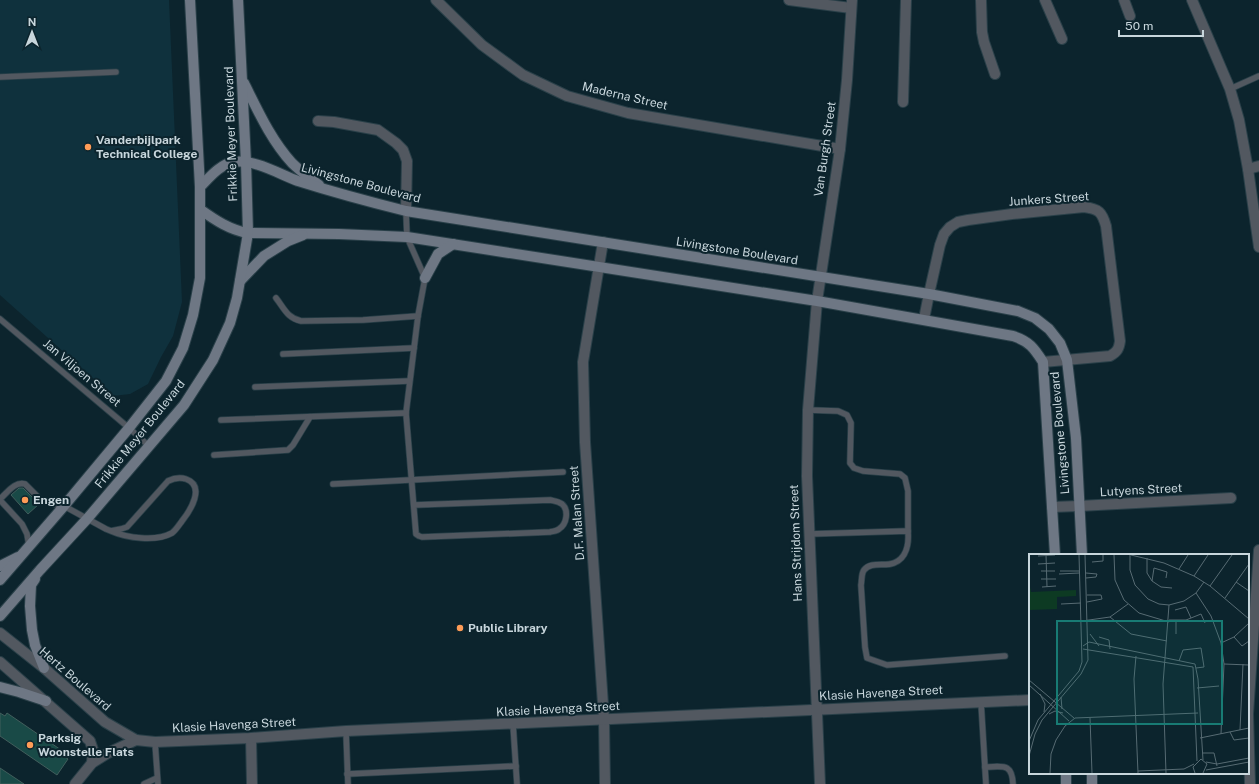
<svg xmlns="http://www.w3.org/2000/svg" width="1259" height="784" font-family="'Public Sans',sans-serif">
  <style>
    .built { fill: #0f313d }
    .building { fill: #194a47; stroke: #415e5c }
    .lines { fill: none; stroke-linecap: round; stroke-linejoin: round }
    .lane-casing { stroke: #2a4049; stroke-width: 7 }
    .street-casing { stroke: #2a4049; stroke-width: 12 }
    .secondary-casing { stroke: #2a4049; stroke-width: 12 }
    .lane { stroke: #525860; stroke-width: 5.5 }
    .street { stroke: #525860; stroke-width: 10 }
    .secondary { stroke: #6e7784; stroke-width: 10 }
    .poi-dot { fill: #fe9c57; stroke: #0c242d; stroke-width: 1.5 }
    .labels { text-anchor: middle; stroke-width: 4; stroke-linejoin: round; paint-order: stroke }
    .street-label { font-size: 12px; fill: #c8d6dc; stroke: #0c242d }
    .poi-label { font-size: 12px; font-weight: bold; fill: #c8d6dc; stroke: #0c242d; text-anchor: start }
    .inset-road { fill: none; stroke: #576b73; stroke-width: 1 }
    .view { fill: #187b74; fill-opacity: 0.15; stroke: #187b74; stroke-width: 2 }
    .inset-edge { fill: none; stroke: #c8d6dc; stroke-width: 2 }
  </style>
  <rect width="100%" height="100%" fill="#0c242d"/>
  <!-- built -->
  <polygon class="built" points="0,0 169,0 182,302 173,336 161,357 148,384 130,394 113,396 0,295"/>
  <!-- building -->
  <g class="building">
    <polygon points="19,488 23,488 39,504 28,514 11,495"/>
    <polygon points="0,713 5,716 7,713 64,752 62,755 68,759 57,775 0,736"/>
    <polygon points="0,768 24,784 0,784"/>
  </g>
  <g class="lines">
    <!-- lane casing -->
    <g class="lane-casing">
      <g id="lane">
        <polyline points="0,77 116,72"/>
        <polyline points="1230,89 1259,76"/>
        <path d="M 406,211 L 407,237 L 425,278 L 418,316 L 406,413 L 416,534 L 419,536 L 422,537 L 550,532 C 554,531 557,531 559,529 C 567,524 569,510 562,504 C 558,501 554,501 550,500 L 414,505"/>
        <path d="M 276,298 C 284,308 287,318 301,321 L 363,320 L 418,316"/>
        <polyline points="0,319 129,428 149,446"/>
        <polyline points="283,354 414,348"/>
        <polyline points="255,387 409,381"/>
        <polyline points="808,410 838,411 847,415 851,423 850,463 854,468 863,471 900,474 905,478 908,491 908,531"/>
        <polyline points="221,420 406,413"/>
        <polyline points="214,455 288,450 293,445 310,417"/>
        <polyline points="333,484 563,472"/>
        <path d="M 0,499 C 7,493 15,481 25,484 L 41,500 L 52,504 L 64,506 L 106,529 L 111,531 L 121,529 L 127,527 L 168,481 C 174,478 180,477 186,479 C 206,486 190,511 182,521 C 179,525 176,530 172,533 C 156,542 127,538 111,531"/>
        <polyline points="0,500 22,524 27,534 29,546"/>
        <path d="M 809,534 L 908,531 C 909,543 907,558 894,563 C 885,567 871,561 864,570 C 861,574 862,581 861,585 L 865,647 L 867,658 L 887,665 L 1005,656"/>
        <polyline points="981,702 986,784"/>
        <polyline points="513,724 517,784"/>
        <polyline points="346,731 348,784"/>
        <polyline points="155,742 158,784"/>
        <path d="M 985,767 C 1002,767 1012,762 1013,784"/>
        <polyline points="347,774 516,766"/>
        <polyline points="144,784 157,778"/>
      </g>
    </g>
    <!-- street casing -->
    <g class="street-casing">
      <g id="street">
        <polyline points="436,0 482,45 523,75 567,96 628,113 840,149"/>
        <polyline points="789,0 851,8"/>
        <polyline points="981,0 982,32 984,42 995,74"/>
        <polyline points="1045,0 1062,39"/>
        <polyline points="1124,0 1130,16"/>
        <polyline points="1192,0 1230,89 1239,120 1248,169 1259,247"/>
        <polyline points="903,102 906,0"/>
        <polyline points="318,121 334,122 378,130 396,143 403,150 407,161 406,211"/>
        <polyline points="1248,169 1259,166"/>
        <polyline points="603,242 583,362 585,442 604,719 605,784"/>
        <path d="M 924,319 L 929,294 L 940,245 L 944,234 L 950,227 L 958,222 L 968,220 L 1012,214 L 1084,207 C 1099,209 1102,212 1106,226 L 1120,341 C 1119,349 1117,352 1110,356 L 1043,362"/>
        <polyline points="1052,507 1079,506 1231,498"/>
        <polyline points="0,633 44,668 105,722 136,740"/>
        <polyline points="0,662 90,741 93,750 92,763"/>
        <polyline points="251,738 252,784"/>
        <polyline points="75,784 92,763 108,753 136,740 155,742 251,738 346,731 1030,700"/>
        <polyline points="820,784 807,476 808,410 817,301 840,149 847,80 852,0"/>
        <polyline points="1250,784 1248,714 1259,550"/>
      </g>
    </g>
    <!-- secondary casing -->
    <g class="secondary-casing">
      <g id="secondary">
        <path d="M 244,83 C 258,111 271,140 292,163 C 300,171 310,178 319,185"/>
        <path d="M 200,187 C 209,178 220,164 234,162 C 254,159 279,174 298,181 C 333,192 370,202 406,211 L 929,294 L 1018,311 L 1035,318 L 1049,329 L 1060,343 L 1067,360 L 1076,438 L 1082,555"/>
        <path d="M 201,210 C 215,220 230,230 248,233 L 339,234 L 407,237 L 817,301 L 1013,336 C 1029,341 1034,348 1043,362 L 1055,555"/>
        <polyline points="425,278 438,254 453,244"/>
        <polyline points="240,281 264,256 288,241 303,235"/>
        <polyline points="0,566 18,557"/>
        <polyline points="35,579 31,585 30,606 32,630 35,645 44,668"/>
        <polyline points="0,580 64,506 129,428 166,381 183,348 193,315 200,278 200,187 190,0"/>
        <polyline points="0,616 40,570 87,519 184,405 213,360 230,323 237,298 248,233 246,162 238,0"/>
        <polyline points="0,687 19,692 46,701"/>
        <polyline points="1066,773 1066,784"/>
        <polyline points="1092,773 1092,784"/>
      </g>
    </g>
    <!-- lane -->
    <use href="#lane" class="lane"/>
    <!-- street -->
    <use href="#street" class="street"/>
    <!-- secondary -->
    <use href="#secondary" class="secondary"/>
  </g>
  <!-- markers -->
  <g class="poi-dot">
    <circle cx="88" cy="147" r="4"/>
    <circle cx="25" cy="500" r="4"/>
    <circle cx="460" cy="628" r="4"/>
    <circle cx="30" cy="745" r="4"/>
  </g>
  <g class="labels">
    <!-- street labels -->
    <g class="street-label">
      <text transform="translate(625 96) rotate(13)" y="4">Maderna Street</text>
      <text transform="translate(231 134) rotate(-92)" y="4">Frikkie Meyer Boulevard</text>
      <text transform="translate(825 149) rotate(-82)" y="4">Van Burgh Street</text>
      <text transform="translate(361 183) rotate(15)" y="4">Livingstone Boulevard</text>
      <text transform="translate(1049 199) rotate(-4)" y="4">Junkers Street</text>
      <text transform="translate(737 251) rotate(9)" y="4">Livingstone Boulevard</text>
      <text transform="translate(82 373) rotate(40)" y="4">Jan Viljoen Street</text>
      <text transform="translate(1060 433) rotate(-95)" y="4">Livingstone Boulevard</text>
      <text transform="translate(140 434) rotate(-51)" y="4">Frikkie Meyer Boulevard</text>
      <text transform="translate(1141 490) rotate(-3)" y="4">Lutyens Street</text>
      <text transform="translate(577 513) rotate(-94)" y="4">D.F. Malan Street</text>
      <text transform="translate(796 543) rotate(-92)" y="4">Hans Strijdom Street</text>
      <text transform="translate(75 679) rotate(41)" y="4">Hertz Boulevard</text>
      <text transform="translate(881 693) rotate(-3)" y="4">Klasie Havenga Street</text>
      <text transform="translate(558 709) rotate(-3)" y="4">Klasie Havenga Street</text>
      <text transform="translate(234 725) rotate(-3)" y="4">Klasie Havenga Street</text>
    </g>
    <!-- poi labels -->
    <g class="poi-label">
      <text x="96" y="144">Vanderbijlpark<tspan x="96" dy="14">Technical College</tspan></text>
      <text x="33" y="504">Engen</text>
      <text x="468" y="632">Public Library</text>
      <text x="38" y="742">Parksig<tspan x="38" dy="14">Woonstelle Flats</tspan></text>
    </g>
  </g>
  <!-- overview -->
  <g transform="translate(1029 554)">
    <rect width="220" height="220" fill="#0c242d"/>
    <path d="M 0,28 L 2,38 L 47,36 L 47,42 L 28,43 L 28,55 L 0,56 Z" fill="#0d3a23"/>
    <path class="inset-road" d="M 17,1 L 18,33M 85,1 L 86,26 L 95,46 L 110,59 L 140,68M 101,1 L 101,16 L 106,31 L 119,45 L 130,50 L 140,51 L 155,47 L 167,39 L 175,28M 102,1 L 135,9 L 165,22 L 181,32 L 220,65M 9,2 L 26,1M 118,4 L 118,19 L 123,27 L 132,33 L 143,34M 63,8 L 74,7 L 74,1M 9,10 L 26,9M 150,15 L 159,1M 12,17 L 26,17M 31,17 L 50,17M 57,19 L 68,20 L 67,23 L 57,24M 30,20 L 50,19M 165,22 L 179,1M 12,25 L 27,25M 123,27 L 125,14 L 138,18 L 137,24M 207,28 L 220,37M 181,32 L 203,1M 13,33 L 27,32M 167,39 L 182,62 L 192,89 L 195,110 L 192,180M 58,41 L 72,41 L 73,45 L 58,48M 196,44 L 220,10M 32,50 L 52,49M 146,56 L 157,53 L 162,64M 81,63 L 102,80 L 138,87M 140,66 L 157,66 L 172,60 L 176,69M 53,67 L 81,63 L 99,50M 61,80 L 70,92M 147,80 L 147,66M 70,83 L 80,86 L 81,95M 205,83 L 213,92 L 220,87M 192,89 L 205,83 L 220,69M 54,92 L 60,88 L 166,110 L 169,125 L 174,206M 54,95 L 164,113 L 168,207M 107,102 L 105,125 L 109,219M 150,107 L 154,96 L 172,94 L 175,113 L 167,114M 195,110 L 220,111M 0,126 L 45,164M 0,131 L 40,167M 168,134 L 190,132M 11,140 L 16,150 L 15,158M 32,143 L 33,155M 20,160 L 26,157 L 34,159M 61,164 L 63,219M 211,176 L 214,110M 201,178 L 205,186 L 220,184M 171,184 L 220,174M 0,187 L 9,166 L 50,117 L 53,108 L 50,1M 173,199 L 185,199 L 188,212M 0,202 L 6,180 L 13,166 L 52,120 L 59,106 L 56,1M 177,208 L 188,210 L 220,204M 177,216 L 220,208M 109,217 L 155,215 L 165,210M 21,219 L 22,200 L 27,186 L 36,172 L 46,164 L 169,159M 137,219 L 134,130 L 140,51M 166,219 L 164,213 L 172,205 L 178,210 L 174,219"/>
    <path class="view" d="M 28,67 L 193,67 L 193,170 L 28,170 Z"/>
    <rect width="220" height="220" class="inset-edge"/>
  </g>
  <!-- north arrow -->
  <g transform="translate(32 32)" stroke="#0c242d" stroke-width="3" paint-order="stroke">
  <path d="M0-3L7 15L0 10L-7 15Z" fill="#c8d6dc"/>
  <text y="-6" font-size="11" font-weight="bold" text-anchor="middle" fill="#c8d6dc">N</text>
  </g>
  <!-- scale -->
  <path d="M1119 30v6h84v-6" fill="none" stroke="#c8d6dc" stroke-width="2"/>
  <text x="1125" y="30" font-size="12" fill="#c8d6dc" stroke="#0c242d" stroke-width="3" paint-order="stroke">50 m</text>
</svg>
